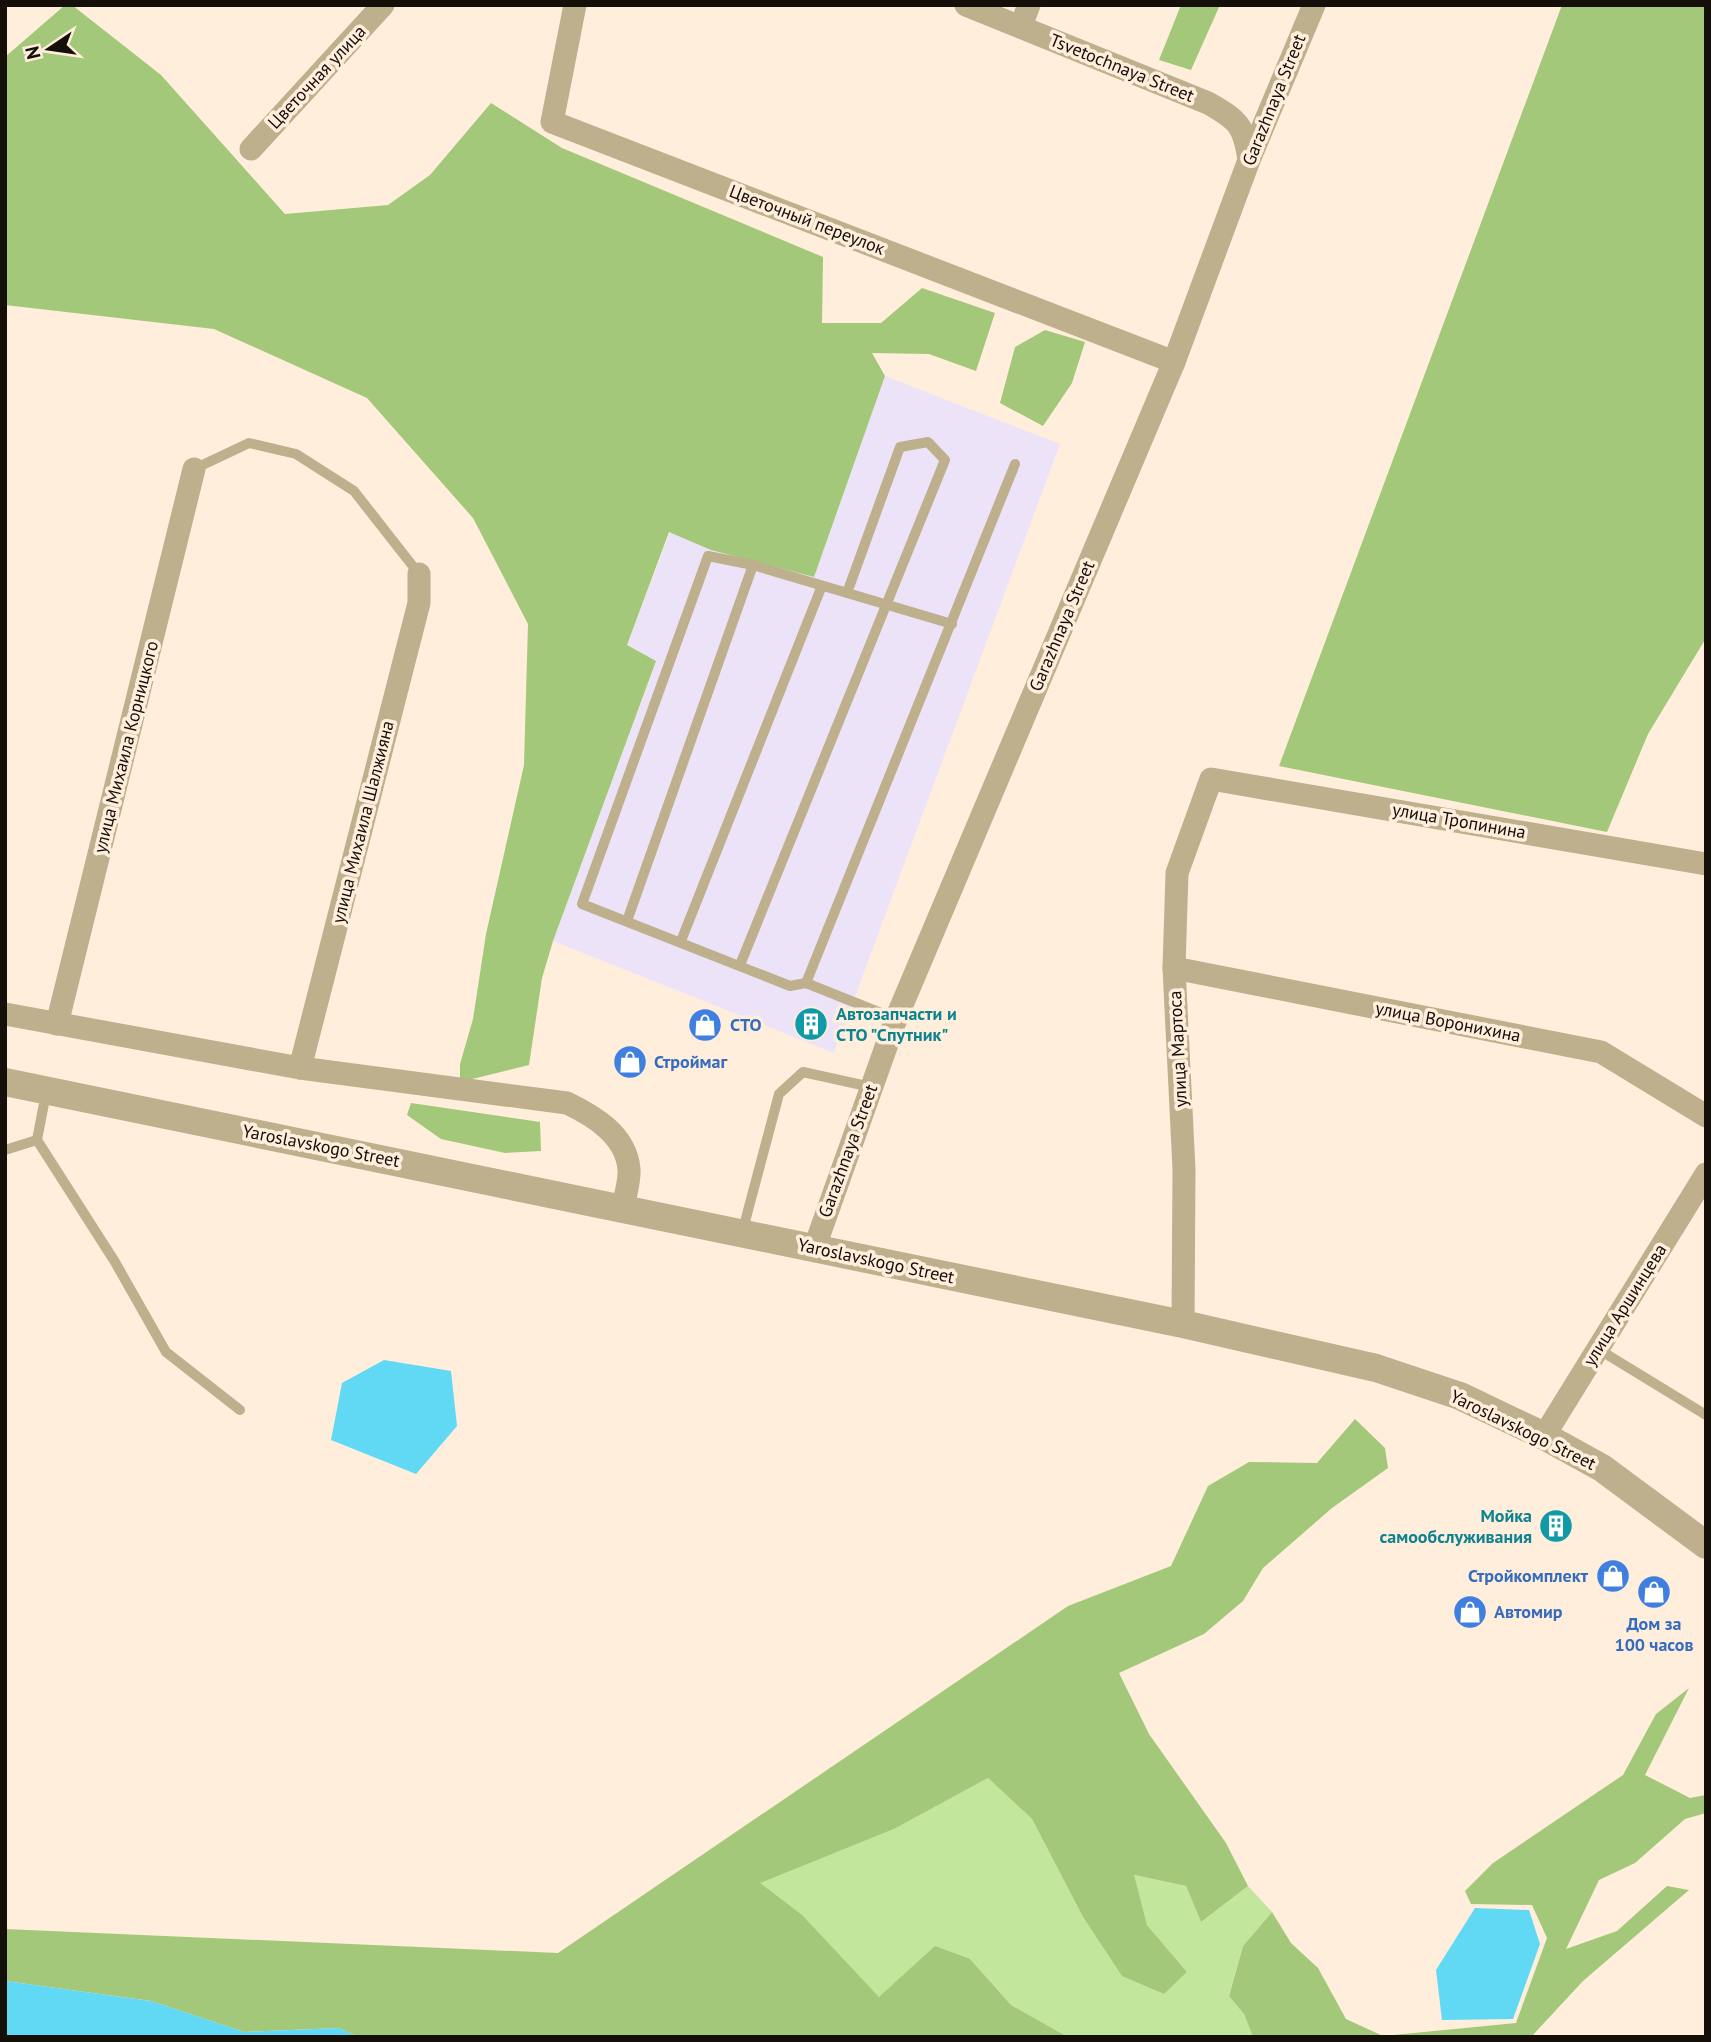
<svg xmlns="http://www.w3.org/2000/svg" width="1711" height="2042" font-family="'PT Sans',sans-serif">
  <style>
    .industrial { fill: #ece3f8 }
    .green { fill: #c2e69c }
    .forest { fill: #a3c879 }
    .water { fill: #61d9f4 }
    .lines { fill: none; stroke-linecap: round; stroke-linejoin: round }
    .service { stroke: #beb08c; stroke-width: 10 }
    .minor { stroke: #beb08c; stroke-width: 23 }
    .tertiary { stroke: #beb08c; stroke-width: 28 }
    .labels { text-anchor: middle; stroke-width: 7; stroke-linejoin: round; paint-order: stroke }
    .street-label { font-size: 18px; fill: #150f09; stroke: #ffeedc }
    .culture-label { font-size: 18px; font-weight: bold; fill: #0d838f; stroke: #ffeedc; text-anchor: start }
    .shop-label { font-size: 18px; font-weight: bold; fill: #366cbe; stroke: #ffeedc; text-anchor: start }
  </style>
  <rect width="100%" height="100%" fill="#ffeedc"/>
  <!-- industrial -->
  <polygon class="industrial" points="885,376 1060,444 834,1053 553,941 656,662 627,645 670,532 711,550 814,577"/>
  <!-- green -->
  <polygon class="green" points="988,1778 1032,1819 1083,1917 1122,1975 1164,1994 1187,1972 1147,1925 1133,1875 1186,1886 1201,1922 1248,1886 1272,1912 1243,1946 1229,1995 1244,2014 1253,2037 1068,2037 1011,2005 970,1959 879,1997 759,1883 894,1829"/>
  <!-- forest -->
  <g class="forest">
    <polygon points="65,5 72,5 161,75 285,214 388,205 430,175 491,103 562,148 823,257 822,323 881,323 922,288 995,313 976,371 929,354 872,353 885,376 814,577 711,550 669,532 627,645 656,661 553,941 542,978 529,1065 460,1082 460,1064 473,1019 486,934 524,765 528,624 473,518 367,398 214,329 5,305 5,57"/>
    <polygon points="1181,5 1220,5 1191,70 1159,60"/>
    <polygon points="1562,5 1706,5 1706,638 1648,734 1607,832 1279,766"/>
    <polygon points="1045,330 1085,342 1072,383 1043,426 1000,403 1015,347"/>
    <polygon points="411,1103 540,1122 541,1151 505,1153 441,1139 407,1115"/>
    <polygon points="1355,1419 1385,1448 1388,1468 1332,1508 1263,1568 1243,1601 1204,1634 1119,1673 1149,1734 1226,1843 1248,1886 1201,1922 1186,1886 1134,1875 1147,1925 1187,1972 1164,1994 1122,1976 1083,1917 1032,1819 988,1778 894,1829 760,1883 802,1915 879,1997 935,1946 970,1959 1011,2005 1068,2037 358,2037 339,2028 244,2032 151,2001 5,1981 5,1929 558,1953 1068,1606 1171,1566 1208,1486 1249,1462 1317,1463"/>
    <polygon points="1689,1688 1645,1775 1690,1798 1706,1795 1706,1813 1685,1819 1635,1863 1599,1880 1566,1949 1617,1931 1667,1886 1689,1890 1583,1981 1531,2037 1253,2037 1244,2014 1229,1996 1243,1946 1272,1912 1291,1943 1318,1968 1346,2019 1383,2036 1516,2023 1547,1938 1532,1905 1471,1904 1465,1891 1493,1863 1623,1775 1656,1714"/>
  </g>
  <!-- water -->
  <g class="water">
    <polygon points="384,1360 451,1371 457,1426 416,1474 331,1440 342,1383"/>
    <polygon points="1475,1908 1529,1910 1540,1944 1513,2019 1442,2020 1436,1970"/>
    <polygon points="5,1981 151,2001 244,2032 339,2028 358,2037 5,2037"/>
  </g>
  <g class="lines">
    <!-- service -->
    <g class="service">
      <polyline points="194,469 249,443 296,454 354,491 419,574"/>
      <polyline points="627,921 753,565"/>
      <polyline points="681,941 821,588"/>
      <polyline points="740,965 945,460 928,442 900,447 847,593"/>
      <polyline points="806,983 1015,464"/>
      <polyline points="896,1019 806,983 790,986 582,904 708,556 753,565 952,624"/>
      <polyline points="46,1093 37,1140 115,1262 166,1352 240,1410"/>
      <polyline points="5,1150 37,1140"/>
      <polyline points="742,1233 779,1094 803,1072 871,1087"/>
      <polyline points="1598,1349 1706,1415"/>
    </g>
    <!-- minor -->
    <g class="minor">
      <polyline points="575,5 552,122 1174,362"/>
      <path d="M 966,5 L 1208,103 C 1238,120 1244,125 1249,160"/>
      <polyline points="1021,26 1029,5"/>
      <polyline points="251,149 383,5"/>
      <polyline points="1174,968 1601,1052 1706,1116"/>
      <path d="M 5,1014 L 300,1068 L 567,1103 C 594,1116 626,1135 629,1169 C 630,1181 625,1196 623,1207"/>
      <polyline points="57,1024 194,469"/>
      <polyline points="300,1068 419,603 419,574"/>
      <polyline points="814,1249 896,1019 1174,362 1249,160 1314,5"/>
      <polyline points="1183,1324 1184,1169 1174,968 1177,873 1211,779 1706,864"/>
      <polyline points="1544,1436 1706,1174"/>
    </g>
    <!-- tertiary -->
    <polyline class="tertiary" points="5,1082 1183,1324 1376,1368 1460,1396 1544,1436 1602,1468 1706,1545"/>
  </g>
  <!-- icons -->
  <defs>
    <g id="building-disc" transform="scale(1.75)"><circle r="9.5" fill="#0f9aa8" stroke="#ffeedc"/><path d="M-4-6H4V6H1V3H-1V6H-4ZM-2.5-4.3h1.7v1.8h-1.7ZM.8-4.3h1.7v1.8H.8ZM-2.5-1h1.7V.8h-1.7ZM.8-1h1.7V.8H.8Z" fill="#fff"/></g>
    <g id="shop-disc" transform="scale(1.75)"><circle r="9.5" fill="#3f7fe0" stroke="#ffeedc"/><path d="M-5-2.5h2.3a2.7 3.5 0 0 1 5.4 0H5L5.5 6h-11ZM-1.5-2.5h3a1.5 2.3 0 0 0-3 0Z" fill="#fff"/></g>
  </defs>
  <g fill-rule="evenodd">
    <use href="#building-disc" x="811" y="1024"/>
    <use href="#shop-disc" x="705" y="1025"/>
    <use href="#shop-disc" x="630" y="1062"/>
    <use href="#building-disc" x="1556" y="1526"/>
    <use href="#shop-disc" x="1613" y="1576"/>
    <use href="#shop-disc" x="1654" y="1592"/>
    <use href="#shop-disc" x="1470" y="1612"/>
  </g>
  <g class="labels">
    <!-- street labels -->
    <g class="street-label">
      <text transform="translate(1122 68) rotate(22)" y="6">Tsvetochnaya Street</text>
      <text transform="translate(317 77) rotate(-47)" y="6">Цветочная улица</text>
      <text transform="translate(1274 100) rotate(-68)" y="6">Garazhnaya Street</text>
      <text transform="translate(807 220) rotate(21)" y="6">Цветочный переулок</text>
      <text transform="translate(1062 626) rotate(-67)" y="6">Garazhnaya Street</text>
      <text transform="translate(126 747) rotate(-76)" y="6">улица Михаила Корницкого</text>
      <text transform="translate(1459 821) rotate(10)" y="6">улица Тропинина</text>
      <text transform="translate(363 822) rotate(-76)" y="6">улица Михаила Шалжияна</text>
      <text transform="translate(1448 1022) rotate(11)" y="6">улица Воронихина</text>
      <text transform="translate(1178 1049) rotate(-93)" y="6">улица Мартоса</text>
      <text transform="translate(321 1146) rotate(11)" y="6">Yaroslavskogo Street</text>
      <text transform="translate(848 1151) rotate(-70)" y="6">Garazhnaya Street</text>
      <text transform="translate(876 1261) rotate(12)" y="6">Yaroslavskogo Street</text>
      <text transform="translate(1625 1305) rotate(-58)" y="6">улица Аршинцева</text>
      <text transform="translate(1523 1430) rotate(26)" y="6">Yaroslavskogo Street</text>
    </g>
    <!-- culture labels -->
    <g class="culture-label">
      <text x="836" y="1020">Автозапчасти и<tspan x="836" dy="21">СТО "Спутник"</tspan></text>
      <text x="1532" y="1522" text-anchor="end">Мойка<tspan x="1532" dy="21">самообслуживания</tspan></text>
    </g>
    <!-- shop labels -->
    <g class="shop-label">
      <text x="730" y="1031">СТО</text>
      <text x="654" y="1068">Строймаг</text>
      <text x="1588" y="1582" text-anchor="end">Стройкомплект</text>
      <text x="1494" y="1618">Автомир</text>
      <text x="1654" y="1630" text-anchor="middle">Дом за<tspan x="1654" dy="21">100 часов</tspan></text>
    </g>
  </g>
  <!-- border -->
  <rect width="1711" height="2042" fill="none" stroke="#150f09" stroke-width="14"/>
  <!-- north arrow -->
  <g transform="translate(49 49) rotate(257)" stroke="#ffeedc" stroke-width="5" paint-order="stroke">
  <path d="M0-5L12 26L0 18L-12 26Z" fill="#150f09"/>
  <text y="-10" font-size="19" font-weight="bold" text-anchor="middle" fill="#150f09">N</text>
  </g>
</svg>
